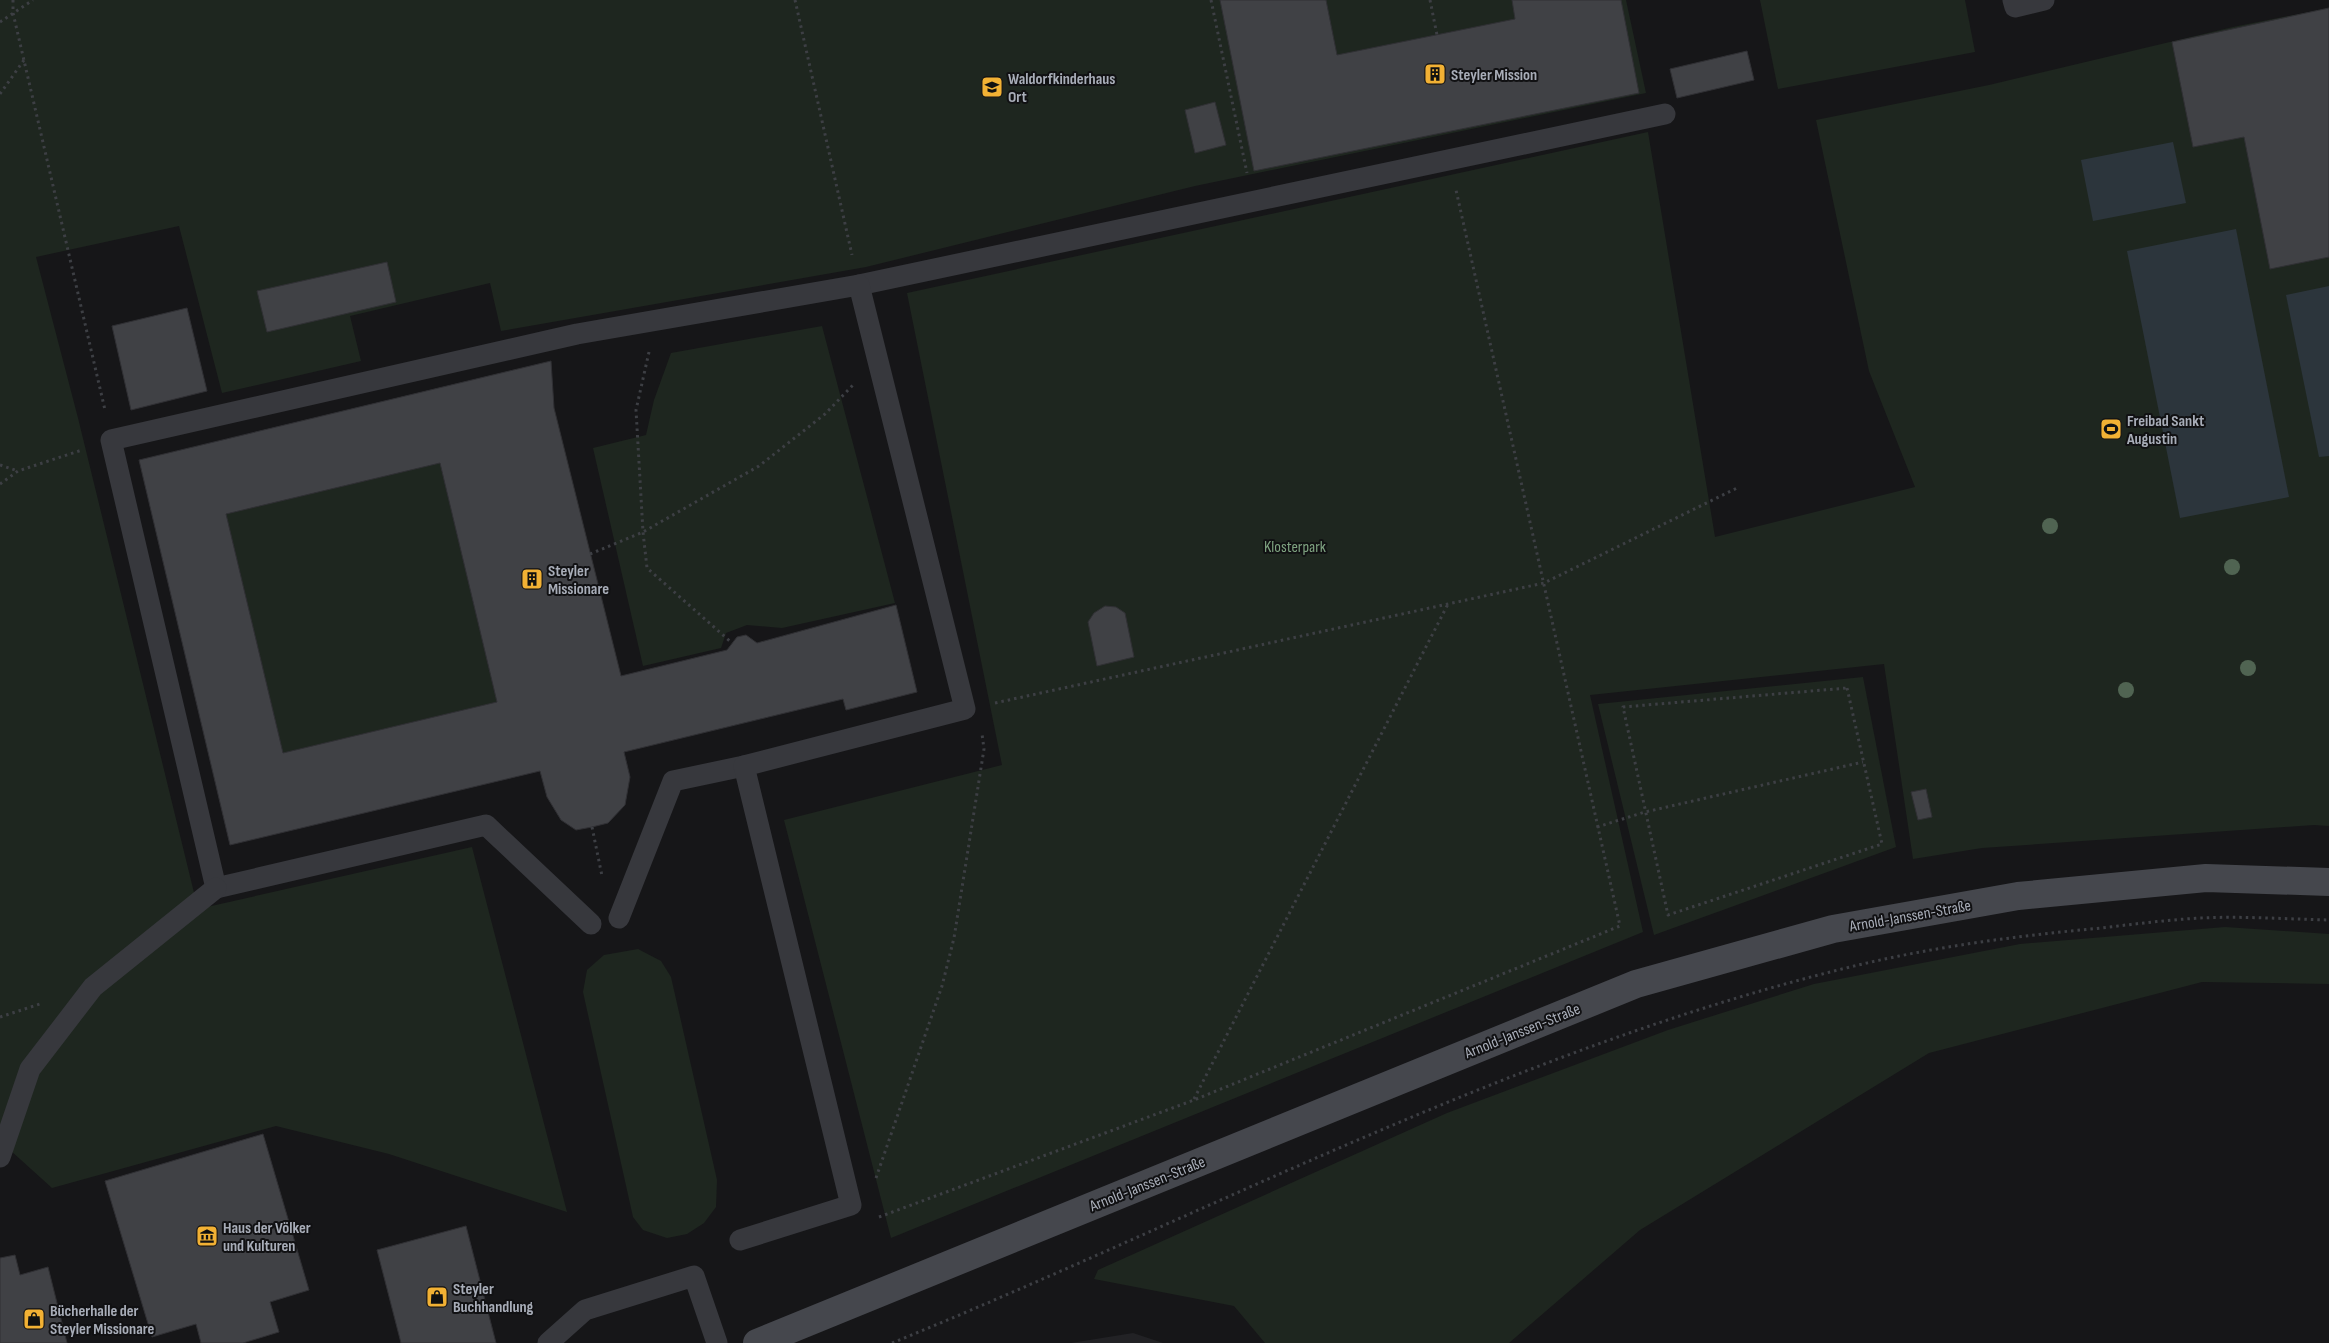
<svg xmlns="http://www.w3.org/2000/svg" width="2329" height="1343" font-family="'Sofia Sans Condensed',sans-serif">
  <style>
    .built { fill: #222225 }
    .green { fill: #1e261f }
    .water { fill: #2c353c }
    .building { fill: #404145; stroke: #303034; fill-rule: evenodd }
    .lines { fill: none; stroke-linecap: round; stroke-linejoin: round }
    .path { stroke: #3d3f44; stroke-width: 3; stroke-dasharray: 2.5 4; stroke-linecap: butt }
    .lane { stroke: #37383d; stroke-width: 21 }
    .secondary { stroke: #45474d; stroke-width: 28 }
    .tree { fill: #506452 }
    .labels { text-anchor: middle; stroke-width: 4; stroke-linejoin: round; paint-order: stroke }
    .poi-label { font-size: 16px; font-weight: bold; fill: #a8adb8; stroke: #111113; text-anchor: start }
    .park-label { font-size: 16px; fill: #7fa381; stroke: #111113 }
    .street-label { font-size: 16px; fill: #a8adb8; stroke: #111113 }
  </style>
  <rect width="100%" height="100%" fill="#161618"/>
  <!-- built -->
  <polygon class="built" points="1133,1333 1163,1343 1071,1343"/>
  <!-- green -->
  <g class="green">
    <polygon points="0,0 1626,0 1646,93 1195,186 866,267 501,331 490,283 350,316 361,361 222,393 179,226 36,257 78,418 198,909 472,847 567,1212 389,1154 276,1126 52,1188 0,1141"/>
    <polygon points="1760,0 1965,0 1975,52 1778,89"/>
    <polygon points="2329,8 2329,826 2314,825 1982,848 1913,859 1884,664 1590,695 1643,932 891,1238 784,820 1002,765 907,293 1648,132 1715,537 1915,487 1869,371 1816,120 1989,85 2233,27"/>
    <polygon points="822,326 895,603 782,628 747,625 726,633 721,648 643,666 593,448 646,435 654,400 671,353"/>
    <polygon points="440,463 497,702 283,753 226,514"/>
    <polygon points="1863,677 1896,847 1654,935 1598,704"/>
    <polygon points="2225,927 2329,934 2329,984 2202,982 1929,1053 1640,1230 1509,1343 1265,1343 1234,1306 1094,1279 1098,1270 1447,1113 1668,1030 1814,984 2020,944"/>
    <polygon points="638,949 661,961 671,977 717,1180 716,1207 704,1223 687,1234 667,1238 643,1230 633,1217 583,992 587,970 604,955"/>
  </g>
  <!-- water -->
  <g class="water">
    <polygon points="2173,142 2186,203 2093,221 2081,160"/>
    <polygon points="2236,229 2289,497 2180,518 2127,251"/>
    <polygon points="2329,286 2329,456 2319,457 2286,295"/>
  </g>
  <!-- building -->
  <g class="building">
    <polygon points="1220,0 1326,0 1337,55 1515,19 1512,0 1621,0 1639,93 1254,171"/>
    <polygon points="2329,8 2329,257 2270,269 2244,137 2193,147 2172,42"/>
    <polygon points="1747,51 1754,80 1677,98 1670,69"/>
    <polygon points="1215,102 1226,145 1195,153 1185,110"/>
    <polygon points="387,262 396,302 267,332 257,291"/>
    <polygon points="187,308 207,391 131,410 112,326"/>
    <path d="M 551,361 L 554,408 L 621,676 L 727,650 L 737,637 L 746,635 L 757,643 L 896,605 L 917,692 L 846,710 L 843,699 L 624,752 L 630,777 L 625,805 L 608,823 L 592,827 L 576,830 L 561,820 L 547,797 L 540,771 L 230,845 L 139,460 ZM 440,463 L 497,702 L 283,753 L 226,514 Z"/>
    <polygon points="1105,606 1116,607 1125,613 1134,657 1097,666 1088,622 1094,613"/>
    <polygon points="1926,789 1932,817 1918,820 1911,792"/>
    <polygon points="263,1134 309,1290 270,1302 279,1332 243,1343 201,1343 196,1324 152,1337 105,1181"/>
    <polygon points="466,1226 496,1343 401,1343 377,1250"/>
    <polygon points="15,1255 20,1275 48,1267 67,1343 0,1343 0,1258"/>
  </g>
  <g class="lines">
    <!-- path -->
    <g class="path">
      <polyline points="13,0 13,13 105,410"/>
      <polyline points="795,0 852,255"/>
      <polyline points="1211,0 1247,173"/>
      <polyline points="1430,0 1437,35"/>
      <polyline points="0,22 33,0"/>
      <polyline points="0,94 24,60"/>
      <polyline points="649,352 636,410 643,532 647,568 732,643"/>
      <polyline points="0,465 18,471"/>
      <polyline points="0,484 18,471 82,450"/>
      <polyline points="590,554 643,532 759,466 825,414 853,385"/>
      <polygon points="1847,688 1882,844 1668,915 1623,707"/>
      <polyline points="995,703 1544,583 1737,488"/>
      <polyline points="592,827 602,876"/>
      <polyline points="1597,827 1645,812 1863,762"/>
      <polyline points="0,1017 40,1004"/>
      <polyline points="1194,1099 1448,604"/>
      <polyline points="876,1178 942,986 954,938 984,749 982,734"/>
      <polyline points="879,1217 1194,1100 1620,926 1456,190"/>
      <path d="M 892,1343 C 1208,1214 1513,1050 1846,968 C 1930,947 2016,936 2101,928 C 2134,924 2167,920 2200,918 C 2242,916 2286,919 2329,920"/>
    </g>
    <!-- lane -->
    <g class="lane">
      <polyline points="2013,0 2015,7 2044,0"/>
      <polyline points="859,285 1665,114"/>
      <polyline points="619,918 673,781 744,766"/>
      <polyline points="591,924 486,825 216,888 111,440 577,334 859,285 965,709 744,766 851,1205 740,1240"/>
      <polyline points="0,1157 30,1069 93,987 216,888"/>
      <polyline points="548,1343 585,1310 694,1276 717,1343"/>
    </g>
    <!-- secondary -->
    <polyline class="secondary" points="757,1343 1636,984 1833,929 2018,896 2206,878 2329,882"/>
  </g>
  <!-- trees -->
  <g class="tree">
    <circle cx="2050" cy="526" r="8"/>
    <circle cx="2232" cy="567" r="8"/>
    <circle cx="2248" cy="668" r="8"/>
    <circle cx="2126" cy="690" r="8"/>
  </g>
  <!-- icons -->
  <defs>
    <g id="building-square" transform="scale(1.125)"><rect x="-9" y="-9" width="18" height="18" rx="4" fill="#f2b134" stroke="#111113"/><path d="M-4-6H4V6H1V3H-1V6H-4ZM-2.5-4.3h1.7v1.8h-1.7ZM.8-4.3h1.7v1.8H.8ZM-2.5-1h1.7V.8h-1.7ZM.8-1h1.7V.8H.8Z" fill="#111"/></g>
    <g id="school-square" transform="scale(1.125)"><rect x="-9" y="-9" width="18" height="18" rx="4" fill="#f2b134" stroke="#111113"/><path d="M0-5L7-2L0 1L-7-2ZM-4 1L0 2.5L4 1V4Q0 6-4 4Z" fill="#111"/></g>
    <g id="stadium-square" transform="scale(1.125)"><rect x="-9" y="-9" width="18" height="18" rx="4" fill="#f2b134" stroke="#111113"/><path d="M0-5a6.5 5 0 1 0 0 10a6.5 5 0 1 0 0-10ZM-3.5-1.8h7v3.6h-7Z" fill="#111"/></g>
    <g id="museum-square" transform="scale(1.125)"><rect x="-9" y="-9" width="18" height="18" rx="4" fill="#f2b134" stroke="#111113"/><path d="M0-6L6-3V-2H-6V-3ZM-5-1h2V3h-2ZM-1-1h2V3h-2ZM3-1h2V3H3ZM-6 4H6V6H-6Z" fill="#111"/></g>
    <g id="shop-square" transform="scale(1.125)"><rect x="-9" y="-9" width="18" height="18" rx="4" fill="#f2b134" stroke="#111113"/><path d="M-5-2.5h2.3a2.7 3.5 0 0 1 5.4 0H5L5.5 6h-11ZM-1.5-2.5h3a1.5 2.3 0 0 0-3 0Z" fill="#111"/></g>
  </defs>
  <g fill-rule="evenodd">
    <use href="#building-square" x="1435" y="74"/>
    <use href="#school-square" x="992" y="87"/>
    <use href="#stadium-square" x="2111" y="429"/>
    <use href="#building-square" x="532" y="579"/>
    <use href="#museum-square" x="207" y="1236"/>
    <use href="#shop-square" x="437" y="1297"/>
    <use href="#shop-square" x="34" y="1319"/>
  </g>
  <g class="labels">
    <!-- poi labels -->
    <g class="poi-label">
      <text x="1451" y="80">Steyler Mission</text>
      <text x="1008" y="84">Waldorfkinderhaus<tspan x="1008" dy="18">Ort</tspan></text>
      <text x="2127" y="426">Freibad Sankt<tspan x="2127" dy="18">Augustin</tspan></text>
      <text x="548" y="576">Steyler<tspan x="548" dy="18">Missionare</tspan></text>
      <text x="223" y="1233">Haus der Völker<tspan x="223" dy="18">und Kulturen</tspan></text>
      <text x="453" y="1294">Steyler<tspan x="453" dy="18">Buchhandlung</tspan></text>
      <text x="50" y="1316">Bücherhalle der<tspan x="50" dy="18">Steyler Missionare</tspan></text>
    </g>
    <!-- park labels -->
    <g class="park-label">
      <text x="1295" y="552">Klosterpark</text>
    </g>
    <!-- street labels -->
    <g class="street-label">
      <text transform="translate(1910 915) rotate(-10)" y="6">Arnold-Janssen-Straße</text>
      <text transform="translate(1522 1030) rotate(-22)" y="6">Arnold-Janssen-Straße</text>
      <text transform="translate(1147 1183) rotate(-22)" y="6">Arnold-Janssen-Straße</text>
    </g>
  </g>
</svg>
